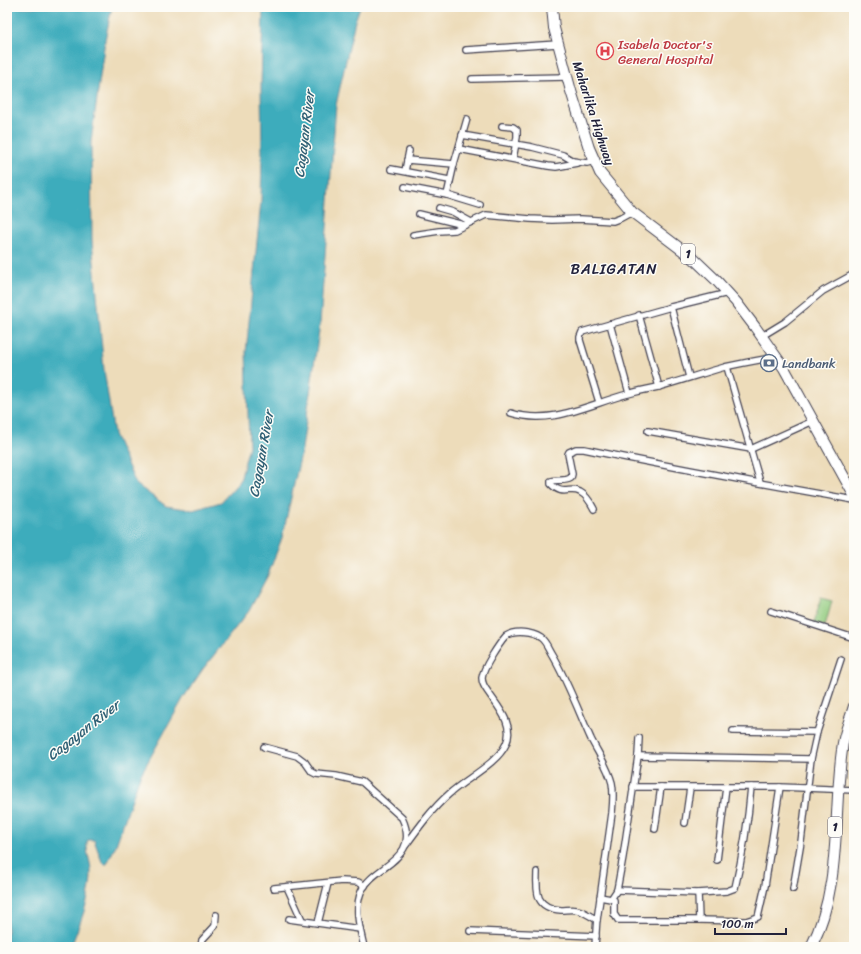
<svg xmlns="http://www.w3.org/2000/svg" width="861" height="954" font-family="Sriracha,sans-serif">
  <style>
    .garden { fill: #92cb7e; stroke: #5a765c }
    .water { fill: #3eacbc; stroke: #30677c }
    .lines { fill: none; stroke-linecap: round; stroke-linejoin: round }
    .street-casing { stroke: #403e4e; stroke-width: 8 }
    .highway-casing { stroke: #403e4e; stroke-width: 12 }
    .street { stroke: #fff; stroke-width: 5.5 }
    .highway { stroke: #fff; stroke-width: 10 }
    .labels { text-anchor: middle; stroke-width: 3; stroke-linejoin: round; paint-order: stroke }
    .shield { fill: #fdfcf7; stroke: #646373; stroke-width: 1 }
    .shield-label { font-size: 12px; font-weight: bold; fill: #22223b }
    .health-label { font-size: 13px; fill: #be3a42; stroke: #fdfcf7; text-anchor: start }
    .street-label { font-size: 13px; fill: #22223b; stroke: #fdfcf7 }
    .service-label { font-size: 13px; fill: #4e5e75; stroke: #fdfcf7; text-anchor: start }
    .water-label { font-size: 14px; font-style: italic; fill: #2f6075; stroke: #fdfcf7 }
    .quarter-label { font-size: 15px; letter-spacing: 1px; fill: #22223b; stroke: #fdfcf7 }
  </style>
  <rect width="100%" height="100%" fill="#fdfcf7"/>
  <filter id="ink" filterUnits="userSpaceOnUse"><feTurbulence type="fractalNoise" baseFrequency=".025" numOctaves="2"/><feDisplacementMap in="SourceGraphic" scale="8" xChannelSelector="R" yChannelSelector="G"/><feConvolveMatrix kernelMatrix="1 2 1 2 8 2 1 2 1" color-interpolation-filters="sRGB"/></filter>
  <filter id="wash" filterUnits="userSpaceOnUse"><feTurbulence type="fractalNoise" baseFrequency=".012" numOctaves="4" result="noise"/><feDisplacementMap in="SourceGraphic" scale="16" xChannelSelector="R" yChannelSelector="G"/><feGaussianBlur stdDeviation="0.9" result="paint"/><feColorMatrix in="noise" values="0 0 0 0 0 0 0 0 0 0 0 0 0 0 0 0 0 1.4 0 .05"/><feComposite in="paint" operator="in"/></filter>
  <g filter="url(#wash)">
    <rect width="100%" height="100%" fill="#eddcba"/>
    <!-- garden -->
    <polygon class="garden" points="821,598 832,601 825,626 814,623"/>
    <!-- water -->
    <path class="water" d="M 7,7 L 112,7 L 105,40 L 91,142 L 92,240 L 104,370 L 114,434 L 136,484 L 166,506 L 193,510 L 221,502 L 240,481 L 249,446 L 246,352 L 261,201 L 262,151 L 261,88 L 263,7 L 360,7 L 355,21 L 336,105 L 320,324 L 302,449 L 282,538 L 268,575 L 249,611 L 203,669 L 184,697 L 140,776 L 116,845 L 107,864 L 104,864 L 102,862 L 94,840 L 88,840 L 87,842 C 86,851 90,860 91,869 C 92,897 80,922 71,947 L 7,947 Z"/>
  </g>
  <g filter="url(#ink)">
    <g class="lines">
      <!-- street casing -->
      <g class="street-casing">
        <g id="street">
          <polyline points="466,50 558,44"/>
          <polyline points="472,79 567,77"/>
          <polyline points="502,126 513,127 517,130 517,137 513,159"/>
          <polyline points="462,135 532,147 563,155 573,161 579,162 587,163 594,161"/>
          <polyline points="459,149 548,166 556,167 577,163"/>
          <polyline points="407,160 454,164"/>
          <polyline points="391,169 449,180"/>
          <polyline points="405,171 409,151"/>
          <polyline points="405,187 447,195 480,205"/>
          <polyline points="447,195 454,164 467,119"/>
          <polyline points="439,208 453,212 471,222"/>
          <polyline points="419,214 464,225"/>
          <polyline points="413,235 439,231 455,230 486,215 530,219 552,220 581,219 613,221 621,218 632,212"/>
          <polyline points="671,307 689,377"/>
          <polyline points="639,315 659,387"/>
          <polyline points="610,324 629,393"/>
          <polyline points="762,336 785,322 823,291 854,274"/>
          <polyline points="727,367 760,482"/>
          <polyline points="599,402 580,340 580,337 582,332 671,307 728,293"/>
          <path d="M 511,413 C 552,426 589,404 628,394 C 638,391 648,389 658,387 C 681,381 703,373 725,367 C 742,363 759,360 776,357"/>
          <polyline points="648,431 751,449 813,421"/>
          <path d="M 594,509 C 591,503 586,495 580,492 C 570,486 563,497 551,484 L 551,481 C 558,479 564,482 571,478 L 572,474 L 568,454 L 569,452 L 576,449 L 584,449 C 674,468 764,484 854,500"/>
          <polyline points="771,611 854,638"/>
          <polyline points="733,731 817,732"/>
          <path d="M 264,747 L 297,756 L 305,762 L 312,772 L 316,774 L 336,776 L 362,782 L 402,818 C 422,861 373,864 361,892 C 354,910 360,929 364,947"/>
          <polyline points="638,756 811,759"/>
          <polyline points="633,787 780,787 854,790"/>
          <polyline points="685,823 690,788"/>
          <polyline points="655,829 661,787"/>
          <path d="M 406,845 C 419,827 432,809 449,794 C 465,779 497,764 506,744 C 515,725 498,707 488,692 C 485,688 482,684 482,678 C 483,668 499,644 506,636 C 515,630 532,632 541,638 C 546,642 548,648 551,653 C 567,680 578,710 591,739 C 598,753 608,767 612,783 C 614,793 613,803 612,813 L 597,920"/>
          <polyline points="717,860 726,787"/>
          <path d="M 537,872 C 536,894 536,908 561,910 C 566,910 572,909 577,910 C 584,911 591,917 597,920 L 597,917 L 595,947"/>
          <polyline points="287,887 302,920"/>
          <polyline points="274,888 342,881 358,882 365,886"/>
          <polyline points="793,889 801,842 811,759 817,732 841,659"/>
          <polyline points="617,890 698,893"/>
          <path d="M 600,897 L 611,899 L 614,900 L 614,914 L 618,920 L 699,920 L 698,893 L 727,891 L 735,888 C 743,854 748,822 751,787"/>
          <polyline points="611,899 617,890 623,857 638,756 639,738"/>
          <polyline points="289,919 360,929"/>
          <polyline points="699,920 746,921 758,917 765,886 780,787"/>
          <polyline points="318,923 328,883"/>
          <polyline points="470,931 596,936"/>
          <polyline points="201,947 202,940 215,926 216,915"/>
        </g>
      </g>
      <!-- highway casing -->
      <g class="highway-casing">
        <g id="highway">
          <polyline points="552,7 554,28 571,91 589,148 600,173 632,212 694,259 716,280 736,302 755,327 784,368 854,495"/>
          <path d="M 811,947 C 842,887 833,815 842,750 C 843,735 850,720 854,706"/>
        </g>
      </g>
      <!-- street -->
      <use href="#street" class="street"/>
      <!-- highway -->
      <use href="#highway" class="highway"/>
    </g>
  </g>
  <!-- icons -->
  <defs>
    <g id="hospital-ring" transform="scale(0.9)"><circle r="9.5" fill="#fdfcf7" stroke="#e0444e" stroke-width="1.5"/><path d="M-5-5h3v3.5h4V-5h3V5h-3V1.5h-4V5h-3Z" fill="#e0444e"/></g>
    <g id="bank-ring" transform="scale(0.9)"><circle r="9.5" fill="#fdfcf7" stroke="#5c6f8a" stroke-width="1.5"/><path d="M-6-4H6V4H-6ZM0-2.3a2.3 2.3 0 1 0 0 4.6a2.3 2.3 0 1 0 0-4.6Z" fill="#5c6f8a"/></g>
  </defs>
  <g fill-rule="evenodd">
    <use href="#hospital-ring" x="605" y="51"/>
    <use href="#bank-ring" x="769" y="363"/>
  </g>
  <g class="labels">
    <!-- shield labels -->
    <g class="shield">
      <rect x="681" y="244" width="14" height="20" rx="3"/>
      <rect x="828" y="817" width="14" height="20" rx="3"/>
    </g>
    <g class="shield-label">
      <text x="688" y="258">1</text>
      <text x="835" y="831">1</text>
    </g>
    <!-- health labels -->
    <g class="health-label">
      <text x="618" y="49">Isabela Doctor's<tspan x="618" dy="15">General Hospital</tspan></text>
    </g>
    <!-- street labels -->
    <g class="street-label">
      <text transform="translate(594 113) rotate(72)" y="5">Maharlika Highway</text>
    </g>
    <!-- service labels -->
    <g class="service-label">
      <text x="782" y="368">Landbank</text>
    </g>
    <!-- water labels -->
    <g class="water-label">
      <text transform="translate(304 134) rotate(-83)" y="5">Cagayan River</text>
      <text transform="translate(261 454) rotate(-80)" y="5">Cagayan River</text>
      <text transform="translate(83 730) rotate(-38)" y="5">Cagayan River</text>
    </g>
    <!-- quarter labels -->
    <g class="quarter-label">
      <text x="614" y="274">BALIGATAN</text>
    </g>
  </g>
  <!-- margin -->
  <rect width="861" height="954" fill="none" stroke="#fdfcf7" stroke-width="24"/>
  <!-- scale -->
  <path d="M715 928v6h71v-6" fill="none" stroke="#22223b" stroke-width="2"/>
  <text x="721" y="928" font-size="12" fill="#22223b" stroke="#fdfcf7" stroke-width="3" paint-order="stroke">100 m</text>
</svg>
